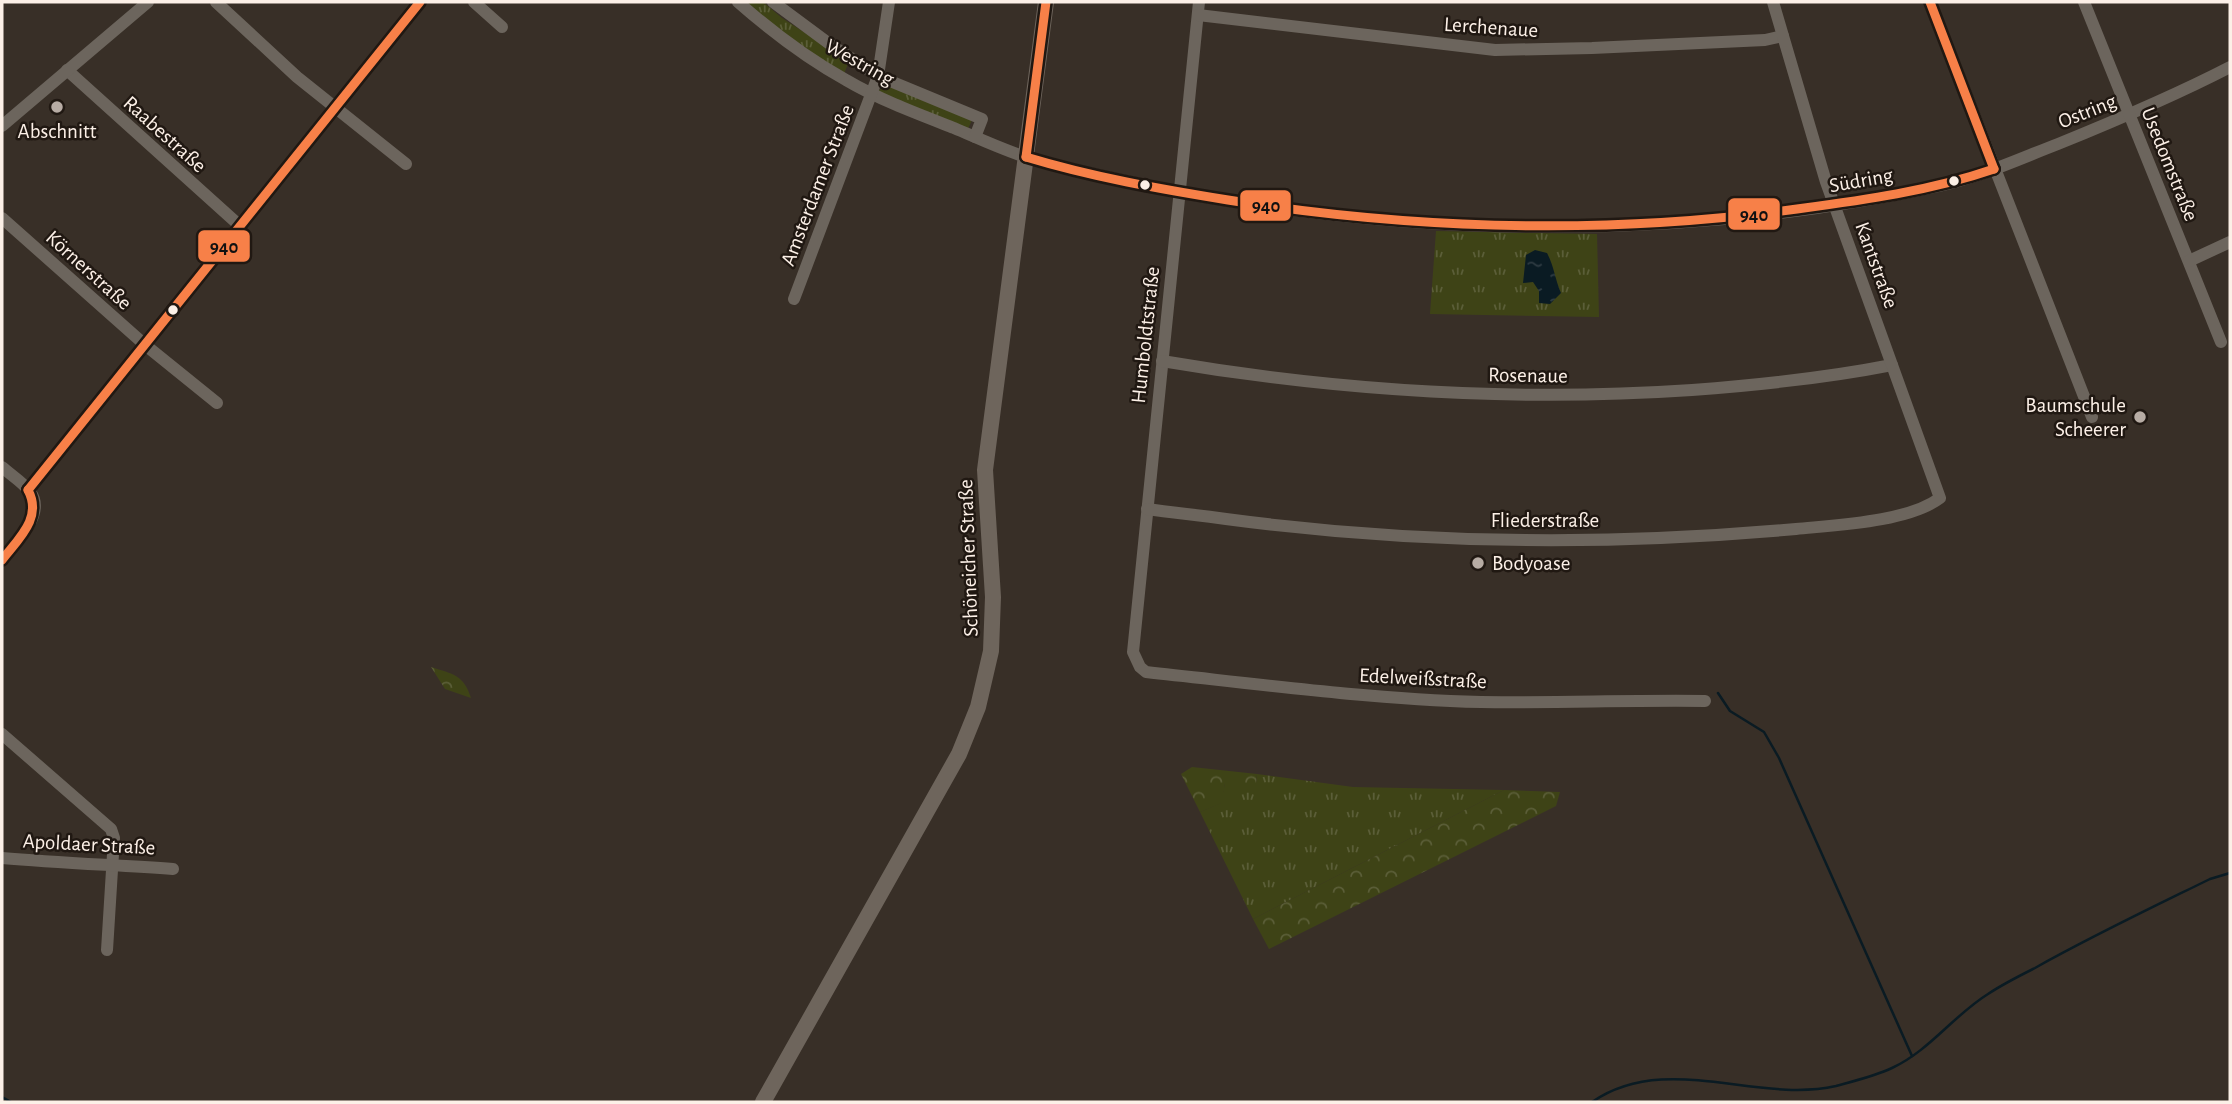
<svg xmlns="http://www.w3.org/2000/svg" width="2232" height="1104" font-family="'Alegreya Sans',sans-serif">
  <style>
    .grass { fill: url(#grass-tufts) }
    .forest { fill: url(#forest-crowns) }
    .water { fill: url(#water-ripples) }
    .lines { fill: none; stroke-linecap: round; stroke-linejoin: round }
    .stream { stroke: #0a1b23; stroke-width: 2.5 }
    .minor { stroke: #6c655d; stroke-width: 12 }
    .major { stroke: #6e655c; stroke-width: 16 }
    .bus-1-casing { stroke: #201812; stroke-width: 14 }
    .bus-1 { stroke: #f78048; stroke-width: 9 }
    .poi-dot { fill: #b7aca4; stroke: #201812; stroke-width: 2.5 }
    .bus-dot { fill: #fcf0e7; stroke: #201812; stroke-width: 2.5 }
    .labels { text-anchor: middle; stroke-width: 5; stroke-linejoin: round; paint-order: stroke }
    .street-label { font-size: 21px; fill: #fcf0e7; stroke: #201812 }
    .poi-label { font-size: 21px; fill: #fcf0e7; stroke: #201812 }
    .line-badge { stroke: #201812; stroke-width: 2.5 }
    .pale-badge-label { font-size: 19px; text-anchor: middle; font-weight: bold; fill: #111 }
  </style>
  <defs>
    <pattern id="grass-tufts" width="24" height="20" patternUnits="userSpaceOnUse" patternTransform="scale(1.75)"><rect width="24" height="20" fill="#3e4316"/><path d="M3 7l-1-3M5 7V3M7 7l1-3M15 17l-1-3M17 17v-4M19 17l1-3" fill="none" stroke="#5b5e38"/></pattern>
    <pattern id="forest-crowns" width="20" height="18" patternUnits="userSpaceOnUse" patternTransform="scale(1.75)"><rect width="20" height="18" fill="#3e4316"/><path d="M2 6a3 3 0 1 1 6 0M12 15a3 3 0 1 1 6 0" fill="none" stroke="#5b5e38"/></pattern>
    <pattern id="water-ripples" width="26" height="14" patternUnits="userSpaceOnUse" patternTransform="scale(1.75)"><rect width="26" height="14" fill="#0a1b23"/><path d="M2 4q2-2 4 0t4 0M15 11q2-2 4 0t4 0" fill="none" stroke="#2f3c43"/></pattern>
  </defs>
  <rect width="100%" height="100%" fill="#382f27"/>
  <!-- grass -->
  <g class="grass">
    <polygon points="744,2 763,2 782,18 849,61 844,74 765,21"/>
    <polygon points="886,85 972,120 967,131 878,91"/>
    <polygon points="1436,231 1597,234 1599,317 1430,314"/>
    <polygon points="1257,774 1353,787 1504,790 1253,919 1200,812 1221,803 1225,783 1256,783"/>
  </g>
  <!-- forest -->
  <g class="forest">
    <path d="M 431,667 C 453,674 464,675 471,698 L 445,689 Z"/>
    <polygon points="1192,767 1257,774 1256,783 1225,783 1222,803 1200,812 1181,774"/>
    <polygon points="1504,790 1560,792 1556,806 1269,949 1253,919"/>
  </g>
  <!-- water -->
  <path class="water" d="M 1535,250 L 1547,253 C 1554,266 1555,279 1561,293 L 1550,304 L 1539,303 L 1539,291 L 1533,282 L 1523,283 L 1526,255 Z"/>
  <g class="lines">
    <!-- stream -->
    <g class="stream">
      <polyline points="1718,693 1730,711 1764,732 1779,758 1912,1056"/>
      <polyline points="2,1097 11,1102"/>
      <path d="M 1592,1102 C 1666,1051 1756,1104 1836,1086 C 1854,1081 1875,1076 1892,1068 C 1929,1051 1954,1015 1988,994 C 2003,984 2019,976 2035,968 C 2092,936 2151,908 2210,879 L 2230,873"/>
    </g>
    <!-- minor -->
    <g class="minor">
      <polyline points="216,2 297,77 406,164"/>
      <polyline points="474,2 502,27"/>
      <path d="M 738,2 C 771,31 808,59 846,80 C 880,100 918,114 954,128 C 980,139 1007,152 1035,160 C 1088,174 1142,185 1196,195 C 1441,239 1696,239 1939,186 C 1980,177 2019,159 2058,144 C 2117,120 2174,96 2230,67"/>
      <polyline points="773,2 831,45 878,76 982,119 975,137"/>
      <path d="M 1199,2 L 1133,652 L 1140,667 L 1146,672 C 1258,684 1369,699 1481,702 C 1556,703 1631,700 1705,701"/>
      <polyline points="1930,2 2092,417"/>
      <polyline points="2084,2 2221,342"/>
      <polyline points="1198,15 1495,50 1592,48 1765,40 1783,36"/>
      <polyline points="67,70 239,225"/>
      <polyline points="2,126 148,2"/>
      <polyline points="2,218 144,344 217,403"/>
      <polyline points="2189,261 2230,242"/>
      <polyline points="794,299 878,76 889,2"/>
      <path d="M 1162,361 C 1337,391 1515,402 1692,390 C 1759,385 1826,378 1892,365"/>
      <path d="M 2,467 C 11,475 24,483 31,493 C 46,515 14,543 2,560"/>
      <polyline points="28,490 420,2"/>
      <path d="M 1147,509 C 1173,513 1200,515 1226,519 C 1414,544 1607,546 1796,529 C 1836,525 1908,522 1940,498 L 1826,182 L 1773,2"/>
      <polyline points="2,734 111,829 114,838 107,950"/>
      <path d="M 2,858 C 59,863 116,865 173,869"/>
    </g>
    <!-- major -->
    <polyline class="major" points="763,1102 959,754 978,707 991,651 993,597 985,470 1046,2"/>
    <!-- bus-1 casing -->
    <g class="bus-1-casing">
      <g id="bus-1">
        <polyline points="1930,2 1994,169"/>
        <path d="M 1026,157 C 1092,177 1160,189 1228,200 C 1417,230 1608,235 1797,209 C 1864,200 1930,191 1994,169"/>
        <polyline points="1026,157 1046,2"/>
        <polyline points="28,490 420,2"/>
        <path d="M 2,560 C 18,539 43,518 28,490"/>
      </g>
    </g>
    <!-- bus-1 -->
    <use href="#bus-1" class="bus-1"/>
  </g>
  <!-- markers -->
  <g class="poi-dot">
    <circle cx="57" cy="107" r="7"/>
    <circle cx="2140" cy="417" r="7"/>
    <circle cx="1478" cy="563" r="7"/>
  </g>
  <g class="bus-dot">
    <circle cx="1954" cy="181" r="6"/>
    <circle cx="1145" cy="185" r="6"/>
    <circle cx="173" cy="310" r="6"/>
  </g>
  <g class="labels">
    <!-- street labels -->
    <g class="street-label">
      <text transform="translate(1491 27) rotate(4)" y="7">Lerchenaue</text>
      <text transform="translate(860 62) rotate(29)" y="7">Westring</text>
      <text transform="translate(2087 111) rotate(-22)" y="7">Ostring</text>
      <text transform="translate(165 134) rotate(42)" y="7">Raabestraße</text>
      <text transform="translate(2170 164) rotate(68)" y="7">Usedomstraße</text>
      <text transform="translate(1861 180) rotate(-10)" y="7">Südring</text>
      <text transform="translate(817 185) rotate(-69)" y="7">Amsterdamer Straße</text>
      <text transform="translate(1877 265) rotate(70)" y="7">Kantstraße</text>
      <text transform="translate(89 270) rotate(42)" y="7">Körnerstraße</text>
      <text transform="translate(1145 335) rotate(-84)" y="7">Humboldtstraße</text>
      <text transform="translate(1528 375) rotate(1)" y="7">Rosenaue</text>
      <text x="1545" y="527">Fliederstraße</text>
      <text transform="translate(968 558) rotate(-92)" y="7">Schöneicher Straße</text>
      <text transform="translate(1423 678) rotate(3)" y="7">Edelweißstraße</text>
      <text transform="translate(89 844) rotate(3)" y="7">Apoldaer Straße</text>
    </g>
    <!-- poi labels -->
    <g class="poi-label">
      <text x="57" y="138">Abschnitt</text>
      <text x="2126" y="412" text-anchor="end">Baumschule<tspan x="2126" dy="24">Scheerer</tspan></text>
      <text x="1492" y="570" text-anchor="start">Bodyoase</text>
    </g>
  </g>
  <g class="line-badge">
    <rect x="1239" y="189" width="53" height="33" rx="7" fill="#f78048"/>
    <rect x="1727" y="197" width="54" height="34" rx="7" fill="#f78048"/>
    <rect x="197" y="229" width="54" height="34" rx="7" fill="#f78048"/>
  </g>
  <g class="pale-badge-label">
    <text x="1266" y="212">940</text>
    <text x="1754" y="221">940</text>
    <text x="224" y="253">940</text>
  </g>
  <!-- border -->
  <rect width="2232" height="1104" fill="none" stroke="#fcf0e7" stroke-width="7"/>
</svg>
